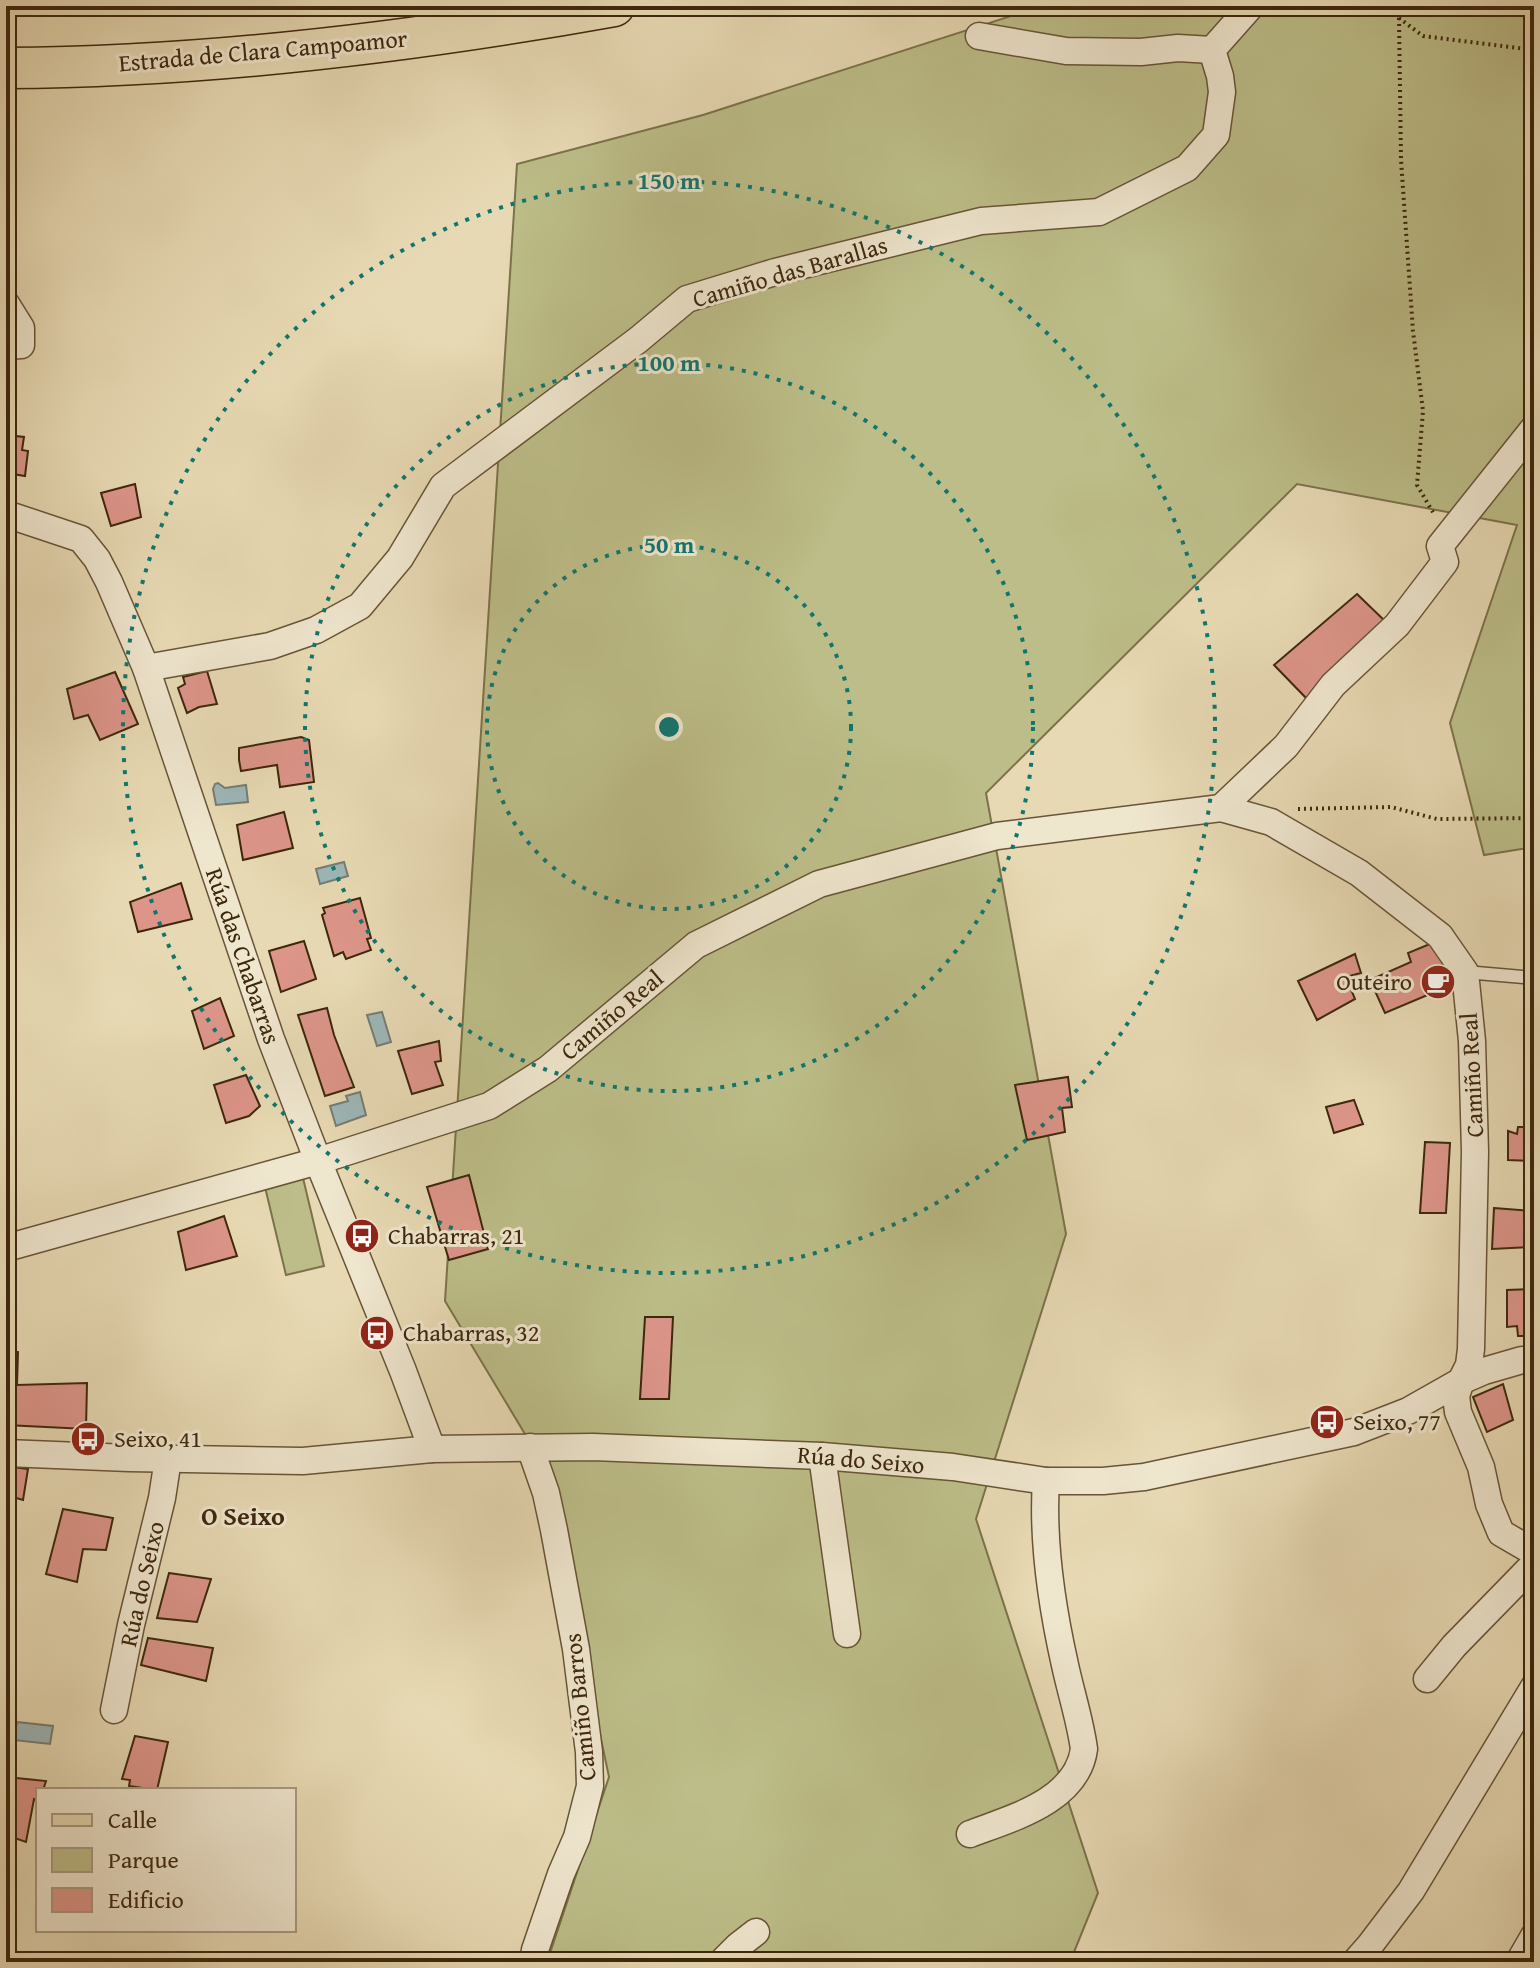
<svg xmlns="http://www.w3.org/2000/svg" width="1540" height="1968" font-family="'Gentium Book Plus',serif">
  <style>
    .green { fill: #bcbd88; stroke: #7c724a; stroke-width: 2 }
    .water { fill: #9cb7b8; stroke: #767d73; stroke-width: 2 }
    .building { fill: #dd958a; stroke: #3d270c; stroke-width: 2 }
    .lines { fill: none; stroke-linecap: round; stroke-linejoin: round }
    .service-casing { stroke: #685436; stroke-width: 15 }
    .minor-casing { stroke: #685436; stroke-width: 29 }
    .primary-casing { stroke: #3d270c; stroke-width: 43 }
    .path { stroke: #3d270c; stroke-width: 4; stroke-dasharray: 2 4; stroke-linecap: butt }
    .service { stroke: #efe6ce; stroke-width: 12 }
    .minor { stroke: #efe6ce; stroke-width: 26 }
    .primary { stroke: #e7d9b3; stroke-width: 40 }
    .ring { fill: none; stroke: #0f766e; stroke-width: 4; stroke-dasharray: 4 8 }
    .labels { text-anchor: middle; stroke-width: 6; stroke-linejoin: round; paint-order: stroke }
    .street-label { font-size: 24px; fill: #3d270c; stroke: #efe6ce }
    .poi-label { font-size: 24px; fill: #3d270c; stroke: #efe6ce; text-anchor: start }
    .neighbourhood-label { font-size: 26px; font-weight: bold; fill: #3d270c; stroke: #efe6ce }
    .centre { fill: #0f766e; stroke: #efe6ce; stroke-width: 4 }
    .ring-label { font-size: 24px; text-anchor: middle; font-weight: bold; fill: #0f766e; stroke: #efe6ce; stroke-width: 6; stroke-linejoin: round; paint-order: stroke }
  </style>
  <rect width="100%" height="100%" fill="#e7d9b3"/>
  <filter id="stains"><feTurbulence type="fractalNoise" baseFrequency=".0025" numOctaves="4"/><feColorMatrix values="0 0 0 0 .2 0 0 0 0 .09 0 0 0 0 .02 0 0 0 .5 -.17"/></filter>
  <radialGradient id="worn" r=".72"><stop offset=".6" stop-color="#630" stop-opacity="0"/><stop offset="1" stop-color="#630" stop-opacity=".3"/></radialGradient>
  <!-- green -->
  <g class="green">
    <polygon points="1042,6 1534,6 1534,847 1484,855 1450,723 1517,525 1297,484 986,793 1066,1234 976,1519 1098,1893 1070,1962 547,1962 609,1777 543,1464 445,1301 517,164 703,115"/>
    <polygon points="303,1178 324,1266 286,1275 265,1187"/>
  </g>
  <!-- water -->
  <g class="water">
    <polygon points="218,783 225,788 246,785 248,802 216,805 213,789 215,784"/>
    <polygon points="344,862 348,876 320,884 316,869"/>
    <polygon points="382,1012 391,1042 377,1046 367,1015"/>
    <polygon points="360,1092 366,1115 336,1126 330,1106 348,1101 346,1096"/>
    <polygon points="17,1722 53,1726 50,1744 13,1740"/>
  </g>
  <!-- building -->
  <g class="building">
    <polygon points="6,377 15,412 6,411"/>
    <polygon points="6,435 24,437 22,450 28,451 25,476 6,473"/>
    <polygon points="135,484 141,517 111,526 101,493"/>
    <polygon points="1357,594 1387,623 1308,700 1274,665"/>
    <polygon points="207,671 217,704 199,707 187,713 178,688 185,684 183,677"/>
    <polygon points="115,672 138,724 100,740 88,715 74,719 67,689"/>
    <polygon points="301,737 309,740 314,782 280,787 277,765 241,771 239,760 239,748"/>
    <polygon points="284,812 293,848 243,860 237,825"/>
    <polygon points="181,883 192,919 138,932 130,902"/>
    <polygon points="360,898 371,938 367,939 371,950 346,959 343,952 334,956 322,915 325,913 323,908"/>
    <polygon points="304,941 316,979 281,992 269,951"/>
    <polygon points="1437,941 1450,961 1427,972 1437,991 1385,1013 1370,980 1411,962 1408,953"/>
    <polygon points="1355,954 1361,973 1346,977 1355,999 1317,1020 1298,981"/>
    <polygon points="220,998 234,1036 204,1049 192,1011"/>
    <polygon points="327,1008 334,1035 354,1087 325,1096 298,1015"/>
    <polygon points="439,1041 441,1061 435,1062 443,1085 412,1094 398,1051"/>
    <polygon points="246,1075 260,1106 249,1116 226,1123 214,1085"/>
    <polygon points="1068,1077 1072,1107 1062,1108 1065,1132 1027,1140 1015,1085"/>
    <polygon points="1354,1100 1363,1124 1334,1133 1326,1107"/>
    <polygon points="1518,1127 1534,1127 1534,1161 1508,1160 1508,1131 1517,1134"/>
    <polygon points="1425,1142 1450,1143 1446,1213 1420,1213"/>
    <polygon points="469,1175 488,1249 449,1260 427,1187"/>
    <polygon points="1494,1208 1531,1211 1529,1247 1492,1249"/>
    <polygon points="224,1216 237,1256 186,1270 178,1232"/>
    <polygon points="1533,1289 1534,1336 1518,1336 1517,1326 1507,1327 1507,1290"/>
    <polygon points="645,1317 673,1317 669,1399 640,1399"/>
    <polygon points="18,1352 17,1385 87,1383 86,1429 6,1425 6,1353"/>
    <polygon points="1503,1384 1513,1420 1487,1432 1473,1397"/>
    <polygon points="6,1466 28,1469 23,1500 13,1497 10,1519 6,1518"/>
    <polygon points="63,1509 113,1518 106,1550 83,1549 77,1582 46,1574"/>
    <polygon points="169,1573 211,1579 197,1622 157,1618"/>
    <polygon points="148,1638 213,1648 206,1681 141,1665"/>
    <polygon points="135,1736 168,1742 157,1790 129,1786 130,1780 122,1779"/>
    <polygon points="6,1777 46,1781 43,1790 38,1790 38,1801 34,1799 26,1842 6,1835"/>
  </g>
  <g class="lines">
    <!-- service casing -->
    <g class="service-casing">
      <polyline id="service" points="1465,972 1534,978"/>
    </g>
    <!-- minor casing -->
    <g class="minor-casing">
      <g id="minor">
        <polyline points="1212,50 1251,6"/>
        <polyline points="6,304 21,328 21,345 6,346"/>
        <polyline points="1534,428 1440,546 1445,562 1397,625 1333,685 1286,746 1221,808 1271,822 1359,873 1440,936 1465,972 1472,1041 1475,1152 1471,1349 1469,1365 1461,1381 1456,1396 1458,1412 1481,1467 1489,1504 1501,1533 1534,1552"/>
        <polyline points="6,514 81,539 97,559 109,582 146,668 271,1039 318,1161 403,1371 432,1449"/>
        <polyline points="146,668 270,646 316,630 360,606 400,558 443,486 638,340 687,299 775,272 981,221 1099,212 1187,168 1216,135 1222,92 1220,76 1212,50 1178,48 1141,52 1066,51 979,36"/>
        <polyline points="6,1248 318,1161 489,1106 548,1069 696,945 819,884 997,836 1221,808"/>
        <polyline points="530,1447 546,1493 554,1530 576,1649 589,1752 590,1786 577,1837 561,1874 535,1950 533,1962"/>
        <polyline points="6,1453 129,1458 303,1461 432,1449 593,1447 822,1456 953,1467 1046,1481 1103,1481 1144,1477 1354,1432 1408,1411 1461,1381 1484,1371 1522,1360 1534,1360"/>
        <polyline points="822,1456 847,1634"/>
        <polyline points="1427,1679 1454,1646 1534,1564"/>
        <polyline points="114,1710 131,1625 162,1498 168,1459"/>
        <path d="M 970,1834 C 1012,1818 1077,1801 1084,1749 C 1080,1720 1071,1693 1065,1665 C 1052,1607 1042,1540 1046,1481"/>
        <polyline points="722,1962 738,1946 756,1932"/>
        <polyline points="1355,1962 1370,1945 1411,1891 1534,1687"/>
        <polyline points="1519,1962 1534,1936"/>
      </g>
    </g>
    <!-- primary casing -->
    <g class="primary-casing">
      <path id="primary" d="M 6,68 C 210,67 413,42 614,6"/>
    </g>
    <!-- path -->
    <g class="path">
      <polyline points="1401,6 1399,18 1423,36 1534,50"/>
      <polyline points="1399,18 1401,160 1413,331 1423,411 1417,485 1434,514"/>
      <polyline points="1298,809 1391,807 1437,819 1534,818"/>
    </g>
    <!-- service -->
    <use href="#service" class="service"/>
    <!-- minor -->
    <use href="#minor" class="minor"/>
    <!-- primary -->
    <use href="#primary" class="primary"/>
  </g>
  <!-- distance rings -->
  <g class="ring">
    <circle cx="669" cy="727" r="182"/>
    <circle cx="669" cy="727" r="364"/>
    <circle cx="669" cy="727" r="546"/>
  </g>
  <!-- icons -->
  <defs>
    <g id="cafe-disc" transform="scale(1.8)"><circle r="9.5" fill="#8f2418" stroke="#efe6ce"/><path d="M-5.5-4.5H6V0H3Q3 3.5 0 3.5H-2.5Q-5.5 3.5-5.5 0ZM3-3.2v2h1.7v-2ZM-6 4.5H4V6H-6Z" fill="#fff"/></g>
    <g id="bus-disc" transform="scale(1.8)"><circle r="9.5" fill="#8f2418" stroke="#efe6ce"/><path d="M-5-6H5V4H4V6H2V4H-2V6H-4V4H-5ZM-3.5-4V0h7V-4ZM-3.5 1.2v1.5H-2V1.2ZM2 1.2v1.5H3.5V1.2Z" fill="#fff"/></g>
  </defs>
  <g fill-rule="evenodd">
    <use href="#cafe-disc" x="1438" y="982"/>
    <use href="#bus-disc" x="362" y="1236"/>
    <use href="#bus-disc" x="377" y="1333"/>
    <use href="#bus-disc" x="1327" y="1422"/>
    <use href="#bus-disc" x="88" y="1439"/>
  </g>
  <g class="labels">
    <!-- street labels -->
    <g class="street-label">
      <text transform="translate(263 51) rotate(-5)" y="8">Estrada de Clara Campoamor</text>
      <text transform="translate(790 272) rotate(-16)" y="8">Camiño das Barallas</text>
      <text transform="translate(243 956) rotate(71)" y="8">Rúa das Chabarras</text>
      <text transform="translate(612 1015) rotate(-40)" y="8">Camiño Real</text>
      <text transform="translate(1472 1075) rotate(-93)" y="8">Camiño Real</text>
      <text transform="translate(861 1460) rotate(5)" y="8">Rúa do Seixo</text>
      <text transform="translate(142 1584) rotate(-77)" y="8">Rúa do Seixo</text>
      <text transform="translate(580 1707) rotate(-96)" y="8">Camiño Barros</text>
    </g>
    <!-- poi labels -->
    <g class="poi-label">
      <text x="1412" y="990" text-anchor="end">Outeiro</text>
      <text x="388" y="1244">Chabarras, 21</text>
      <text x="403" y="1341">Chabarras, 32</text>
      <text x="1353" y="1430">Seixo, 77</text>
      <text x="114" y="1447">Seixo, 41</text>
    </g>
    <!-- neighbourhood labels -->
    <g class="neighbourhood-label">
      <text x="243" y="1525">O Seixo</text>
    </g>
  </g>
  <circle cx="669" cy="727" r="12" class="centre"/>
  <g class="ring-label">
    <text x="669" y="189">150 m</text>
    <text x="669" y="371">100 m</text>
    <text x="669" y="553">50 m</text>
  </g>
  <!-- margin -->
  <rect width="1540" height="1968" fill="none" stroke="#e7d9b3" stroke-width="32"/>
  <rect x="8" y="8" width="1524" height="1952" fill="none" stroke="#3d270c" stroke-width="4"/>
  <rect x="16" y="16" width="1508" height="1936" fill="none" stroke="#3d270c" stroke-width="2"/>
  <!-- legend -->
  <rect x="36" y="1788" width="260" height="144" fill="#efe6ce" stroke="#a89a80" stroke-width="2"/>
  <rect x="52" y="1814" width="40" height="12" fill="#e7d9b3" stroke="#a89a80" stroke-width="2"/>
  <text x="108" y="1828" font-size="24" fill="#3d270c">Calle</text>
  <rect x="52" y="1848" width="40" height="24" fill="#bcbd88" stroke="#a89a80" stroke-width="2"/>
  <text x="108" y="1868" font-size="24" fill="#3d270c">Parque</text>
  <rect x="52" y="1888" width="40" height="24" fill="#dd958a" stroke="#a89a80" stroke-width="2"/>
  <text x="108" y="1908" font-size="24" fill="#3d270c">Edificio</text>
  <rect width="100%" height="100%" filter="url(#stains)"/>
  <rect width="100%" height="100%" fill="url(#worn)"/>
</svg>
